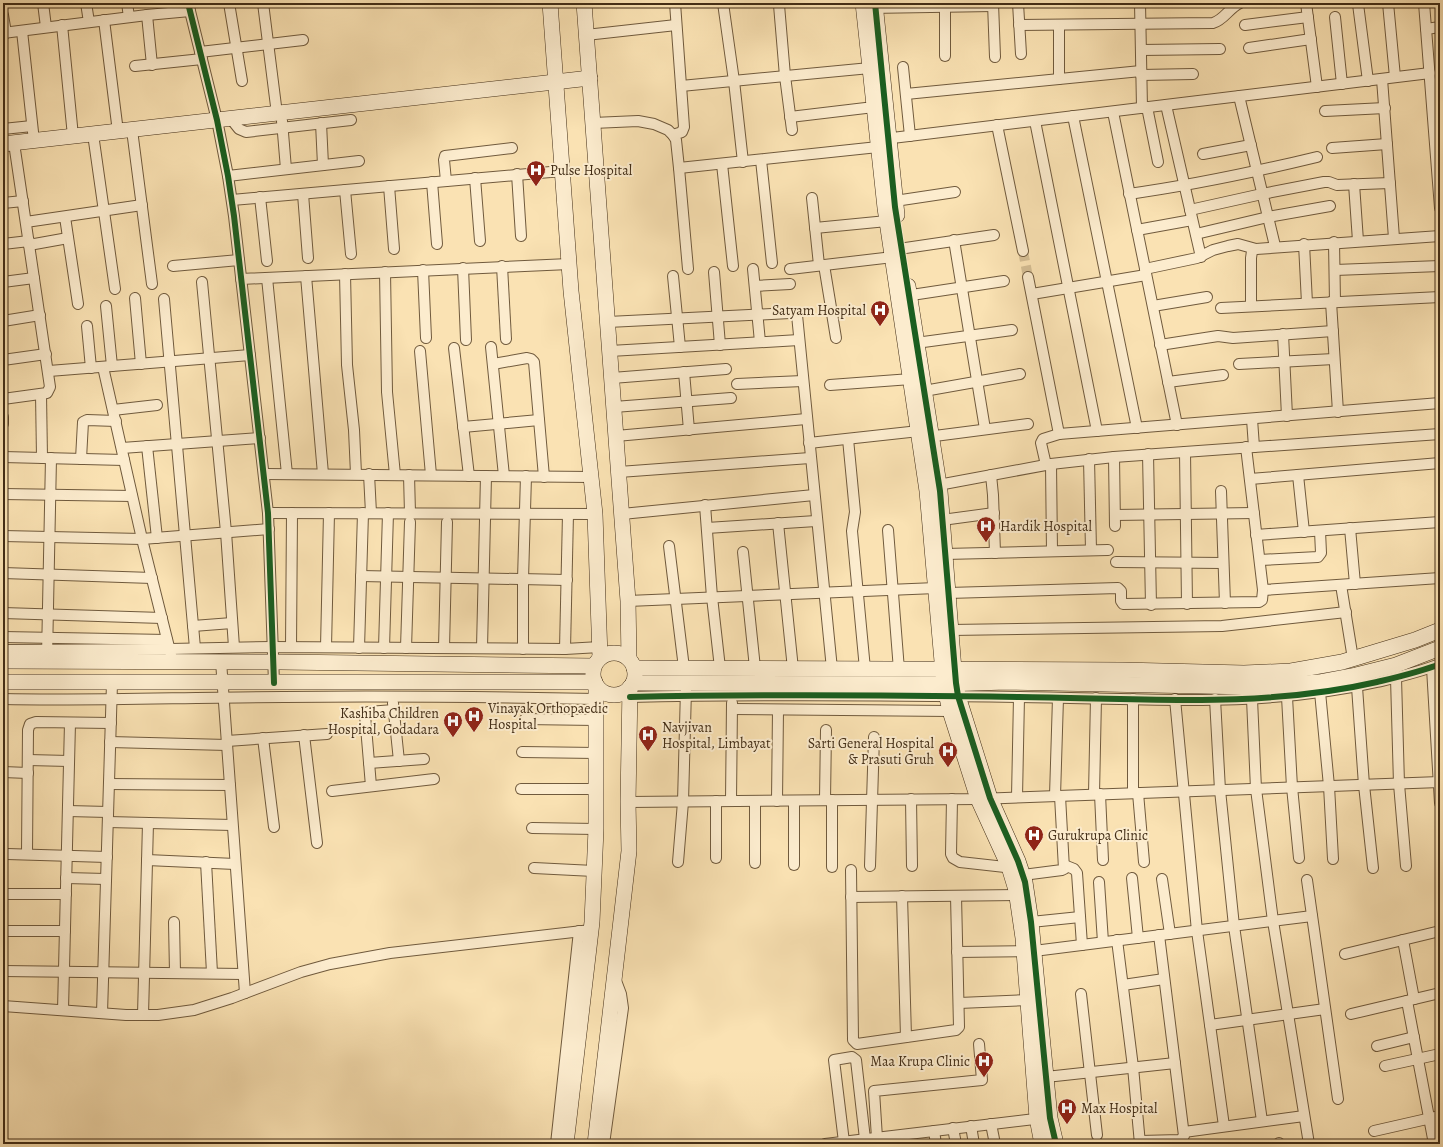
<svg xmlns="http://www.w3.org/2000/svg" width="1443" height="1147" font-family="Alegreya,serif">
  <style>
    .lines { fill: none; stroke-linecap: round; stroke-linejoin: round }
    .street-tunnel { stroke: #d5be94; stroke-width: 10; stroke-dasharray: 10 5; stroke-linecap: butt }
    .street-casing { stroke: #705a3d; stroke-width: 12 }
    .secondary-casing { stroke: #422d16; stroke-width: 16 }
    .street { stroke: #fcecce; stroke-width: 10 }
    .secondary { stroke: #fcecce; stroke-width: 15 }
    .cycleway-casing { stroke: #fcecce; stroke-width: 8 }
    .cycleway { stroke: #1b5e20; stroke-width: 6 }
    .labels { text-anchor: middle; stroke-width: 4; stroke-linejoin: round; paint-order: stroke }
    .poi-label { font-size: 14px; fill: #422d16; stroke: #fcecce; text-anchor: start }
  </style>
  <rect width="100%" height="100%" fill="#fae2b3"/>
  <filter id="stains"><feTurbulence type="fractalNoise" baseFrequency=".005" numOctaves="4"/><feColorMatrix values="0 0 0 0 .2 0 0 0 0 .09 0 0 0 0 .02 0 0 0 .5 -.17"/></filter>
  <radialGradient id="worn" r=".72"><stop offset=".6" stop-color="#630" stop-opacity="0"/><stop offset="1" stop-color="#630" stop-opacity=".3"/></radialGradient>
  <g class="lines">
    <!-- street-tunnel -->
    <polyline class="street-tunnel" points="1023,251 1028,277"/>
    <!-- street casing -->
    <g class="street-casing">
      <g id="street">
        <polyline points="43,3 46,27"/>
        <polyline points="86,3 89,22"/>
        <polyline points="127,3 129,17"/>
        <polyline points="188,3 217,120 228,176 234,216 268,513 274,683"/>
        <polyline points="229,3 242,81"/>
        <polyline points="263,3 277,114"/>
        <polyline points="723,3 734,81 743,162"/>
        <polyline points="945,3 945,56"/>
        <polyline points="993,3 995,57"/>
        <polyline points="1018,3 1021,54"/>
        <polyline points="1140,3 1142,108"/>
        <polyline points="1306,3 1317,87"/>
        <polyline points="1388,3 1395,77"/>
        <polyline points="1424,3 1440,208"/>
        <polyline points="1358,4 1368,81"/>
        <polyline points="779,5 785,76 792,130"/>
        <polyline points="869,8 993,6"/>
        <polyline points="3,15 6,33"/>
        <polyline points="147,15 152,65"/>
        <polyline points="1335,17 1342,84"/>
        <polyline points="104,20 118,132"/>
        <polyline points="62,25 73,136"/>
        <path d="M 1019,25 L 1213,23 C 1224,20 1229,8 1240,3"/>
        <polyline points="1059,25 1059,79"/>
        <polyline points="1245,25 1308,17"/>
        <polyline points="1426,29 1440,27"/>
        <polyline points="22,31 34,141"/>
        <polyline points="3,33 147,15 190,11"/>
        <polyline points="586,35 676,25"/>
        <polyline points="1249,48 1311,39"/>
        <polyline points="1141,50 1220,49"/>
        <polyline points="200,52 303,40"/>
        <polyline points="135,66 202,59"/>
        <polyline points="903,67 910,136"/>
        <polyline points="1141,75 1193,74"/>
        <polyline points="1382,79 1394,238"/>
        <polyline points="681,86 870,68"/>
        <polyline points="906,94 1141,71"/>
        <polyline points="1239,96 1275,246"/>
        <polyline points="1166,105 1201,257"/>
        <polyline points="1147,107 1158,162"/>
        <polyline points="1325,111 1385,108"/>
        <polyline points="1113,112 1177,425"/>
        <polyline points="1073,116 1137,428"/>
        <polyline points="790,117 874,107"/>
        <polyline points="231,119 239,129 246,132 351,120"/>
        <polyline points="282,121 286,169"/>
        <polyline points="1035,121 1097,431"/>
        <polyline points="321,123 323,165"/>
        <polyline points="593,123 638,121 654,124 668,130 673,135 676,140 679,168 688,269"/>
        <polyline points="997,125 1023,251"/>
        <polyline points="3,129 32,126"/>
        <polyline points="132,130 152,284"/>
        <polyline points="93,134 115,289"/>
        <polyline points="673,135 682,132 684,127 675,3"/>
        <polyline points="884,139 1430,73"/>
        <polyline points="1332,148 1387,144"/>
        <polyline points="1203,154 1251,145"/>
        <polyline points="761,160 772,263"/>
        <polyline points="722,164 733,266"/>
        <polyline points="679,168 878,147"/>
        <polyline points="517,174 521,236"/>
        <polyline points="228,176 359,161"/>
        <polyline points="475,178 480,241"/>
        <polyline points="446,181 444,160 445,156 512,148"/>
        <polyline points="432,182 437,244"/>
        <polyline points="1354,184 1358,241"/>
        <polyline points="389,186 394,249"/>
        <polyline points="345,190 351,254"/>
        <polyline points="303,194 308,258"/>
        <path d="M 1129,194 C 1193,185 1255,172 1317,157"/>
        <polyline points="260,197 267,261"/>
        <polyline points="812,198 819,265"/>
        <polyline points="232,200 562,171"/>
        <polyline points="895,201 955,192"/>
        <polyline points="3,203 23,201"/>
        <polyline points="1190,210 1262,194 1324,182 1329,182 1337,185 1390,183"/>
        <polyline points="65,217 78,304"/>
        <polyline points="26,222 142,205"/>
        <polyline points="815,228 887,221"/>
        <polyline points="1137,230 1192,220"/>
        <polyline points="1196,234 1268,217 1330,206"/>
        <polyline points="954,240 985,429"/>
        <polyline points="1334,242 1335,302"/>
        <polyline points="3,244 29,241"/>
        <polyline points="1304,244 1307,303"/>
        <polyline points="29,245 68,238"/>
        <polyline points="892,250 994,235"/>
        <polyline points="824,265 836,338"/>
        <polyline points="173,266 239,260"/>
        <polyline points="502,266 506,339"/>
        <polyline points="463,268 466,340"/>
        <polyline points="753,269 760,342"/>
        <polyline points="790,269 893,257"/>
        <polyline points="1145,269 1197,258 1213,250 1228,246 1238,244 1256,249"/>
        <polyline points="423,270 426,338"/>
        <polyline points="1335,270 1440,266"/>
        <polyline points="385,272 387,392 395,475"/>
        <polyline points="714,272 720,345"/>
        <polyline points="345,274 347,365 354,430 356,474"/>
        <polyline points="306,276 323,474"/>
        <polyline points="673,276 680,347"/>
        <polyline points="1028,277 1059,434"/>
        <polyline points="267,278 287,474"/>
        <polyline points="241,279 569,264"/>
        <polyline points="3,282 34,278"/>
        <polyline points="202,282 226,532 234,647"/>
        <polyline points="755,286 790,284"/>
        <polyline points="1032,294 1146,275"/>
        <polyline points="905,296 1004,281"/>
        <polyline points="135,298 141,364"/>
        <polyline points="164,299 195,648"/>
        <polyline points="1331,302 1338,412"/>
        <polyline points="106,306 112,366"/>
        <polyline points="1153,306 1207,297"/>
        <polyline points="1251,306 1251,258 1252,251 1256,249 1440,236"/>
        <polyline points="1221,308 1440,297"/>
        <polyline points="3,321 40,315"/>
        <polyline points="608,322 790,313 794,313 797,315 832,669"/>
        <polyline points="87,326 91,368"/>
        <polyline points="1283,334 1287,416"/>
        <polyline points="916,343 1012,330"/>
        <polyline points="1160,345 1218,336 1233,338 1333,331"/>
        <polyline points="491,347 504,476"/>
        <polyline points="454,348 469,476"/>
        <polyline points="420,351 431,475"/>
        <polyline points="610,351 799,340"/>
        <polyline points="3,360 46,354"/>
        <polyline points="493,364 527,358 531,359 534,362 544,477"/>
        <polyline points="1239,364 1334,359"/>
        <polyline points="103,367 142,539 171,655"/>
        <polyline points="49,371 250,355"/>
        <polyline points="684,372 689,430"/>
        <polyline points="612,378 726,369"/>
        <polyline points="1168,382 1223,375"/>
        <polyline points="737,384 803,381"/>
        <polyline points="830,385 911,379"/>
        <polyline points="924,391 1020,374"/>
        <polyline points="41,394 42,458"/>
        <polyline points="3,399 47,393 50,387 14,143"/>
        <polyline points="614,407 731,398"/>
        <polyline points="113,410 157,405"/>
        <polyline points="1252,419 1254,447"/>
        <polyline points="3,424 3,417"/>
        <polyline points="463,427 539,420"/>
        <polyline points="616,436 806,419"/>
        <polyline points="927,437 1028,424"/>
        <polyline points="848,439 855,512 852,531 865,669"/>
        <polyline points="809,443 919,431"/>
        <polyline points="147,446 157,538"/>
        <polyline points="122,448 260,438"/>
        <polyline points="1185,452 1187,604"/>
        <polyline points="1148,454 1151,605"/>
        <polyline points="3,457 124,460"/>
        <polyline points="1114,457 1115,526"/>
        <polyline points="81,459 83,422 87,420 116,421"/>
        <polyline points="1089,459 1091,550"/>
        <polyline points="1051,464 1052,551"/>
        <polyline points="1046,465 1041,443 1043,439 1059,434 1440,403"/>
        <polyline points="619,472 810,458"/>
        <polyline points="265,474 591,477"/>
        <polyline points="369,474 371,513"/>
        <polyline points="409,475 410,513"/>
        <polyline points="991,475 993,495 995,553"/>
        <polyline points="1298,475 1304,532"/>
        <polyline points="1250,479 1440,463"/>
        <polyline points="933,486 1051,464 1114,457 1440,434"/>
        <polyline points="1221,491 1225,603"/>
        <polyline points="3,494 132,496"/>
        <polyline points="705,505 712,597 720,668"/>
        <polyline points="268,513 595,514"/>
        <polyline points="622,514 814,495"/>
        <polyline points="1115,515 1254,513"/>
        <polyline points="942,520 994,513"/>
        <polyline points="778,523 793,669"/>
        <polyline points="707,528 816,521"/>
        <polyline points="1350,528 1355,584"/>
        <polyline points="888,530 899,670"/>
        <polyline points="1256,535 1440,522"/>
        <polyline points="3,536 142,539 269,529"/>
        <polyline points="669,546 684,668"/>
        <polyline points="743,552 755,668"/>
        <polyline points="945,554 1108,550"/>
        <polyline points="1260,560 1318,557 1321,553 1320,531"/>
        <polyline points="1116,562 1223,563"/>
        <polyline points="3,573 152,578"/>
        <polyline points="361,576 567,580"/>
        <polyline points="1341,585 1353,659"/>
        <polyline points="1263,590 1440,578"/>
        <polyline points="948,593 1118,588 1121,591 1121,601 1123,604 1259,602 1262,600 1263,590 1246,447"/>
        <polyline points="628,601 936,588"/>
        <polyline points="3,613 162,618"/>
        <polyline points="193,626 232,623"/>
        <polyline points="951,630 1222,626 1346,612"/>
        <polyline points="3,637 167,640"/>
        <polyline points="291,647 292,513"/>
        <polyline points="326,647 329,513"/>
        <polyline points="359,648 363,513"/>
        <polyline points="384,648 388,513"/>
        <polyline points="406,648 410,522"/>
        <polyline points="444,648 447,522"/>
        <polyline points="482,648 486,476"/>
        <polyline points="523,649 523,579 526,476"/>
        <polyline points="565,649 568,514"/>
        <polyline points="3,650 170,649 272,647 565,649 600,647"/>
        <polyline points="47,657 51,458"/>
        <polyline points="221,661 245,993"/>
        <polyline points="1432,668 1440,803"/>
        <polyline points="1396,678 1399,784 1406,866"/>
        <polyline points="1357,687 1364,785 1373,868"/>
        <polyline points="1320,692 1329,786 1333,859"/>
        <path d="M 630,697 C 760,694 889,695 1019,697 C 1138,698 1260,709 1377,682 C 1398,677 1420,672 1440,664"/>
        <polyline points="1287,697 1292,787 1299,858"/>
        <path d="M 3,699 C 97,701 191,697 284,697 C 388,696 492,697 596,699"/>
        <polyline points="1133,699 1133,793"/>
        <polyline points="1175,699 1197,931 1224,1126"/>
        <polyline points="1215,699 1220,790 1234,926 1262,1121"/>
        <polyline points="1252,699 1256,789 1273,921 1309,1144"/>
        <polyline points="393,703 399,761"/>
        <polyline points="732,709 950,711"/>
        <polyline points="525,719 596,720"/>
        <polyline points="304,735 317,843"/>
        <polyline points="263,738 274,827"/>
        <polyline points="227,741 327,734"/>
        <polyline points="110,742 227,745"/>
        <polyline points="522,752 596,753"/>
        <polyline points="28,760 69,761"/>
        <polyline points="369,763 424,759"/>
        <polyline points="3,772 28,773"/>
        <polyline points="109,784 230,785"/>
        <polyline points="371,786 365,715 368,712 394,710"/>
        <polyline points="521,789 596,789"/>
        <polyline points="332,791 434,779"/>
        <polyline points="1138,793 1144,862"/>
        <polyline points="1094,794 1096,698"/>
        <polyline points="1100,794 1103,860"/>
        <polyline points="1055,796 1058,698"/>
        <polyline points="1017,797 1019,697"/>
        <polyline points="911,799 912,866"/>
        <polyline points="952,799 951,854 953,858 960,862 1014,868"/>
        <polyline points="825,800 826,730"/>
        <polyline points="716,801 716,858"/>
        <polyline points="731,801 732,703"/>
        <polyline points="777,801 778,710"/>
        <polyline points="794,801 794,865"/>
        <polyline points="628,802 978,799 1440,782"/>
        <polyline points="68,811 108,812"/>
        <polyline points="108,822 232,825"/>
        <polyline points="532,828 596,829"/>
        <polyline points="7,854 107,857"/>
        <polyline points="27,854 28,730 30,724 36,722 111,723"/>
        <polyline points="147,860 235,864"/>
        <polyline points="206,862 212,973"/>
        <polyline points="678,862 683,802 686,689"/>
        <polyline points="755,863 755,801"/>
        <polyline points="1064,865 1074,869 1077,873 1082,945"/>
        <polyline points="870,866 874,737"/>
        <polyline points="832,867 832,800"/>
        <polyline points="534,868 594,871"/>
        <polyline points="851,870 853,1040 857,1044 956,1030 959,1027 956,896"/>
        <polyline points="1023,875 1062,870 1064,869 1060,796"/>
        <polyline points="66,878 106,879"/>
        <polyline points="1132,878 1138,938"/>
        <polyline points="1162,879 1170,934"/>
        <polyline points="1307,880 1338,1099"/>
        <polyline points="1099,882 1103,942"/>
        <polyline points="4,894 66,894"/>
        <polyline points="902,896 906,1037"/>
        <polyline points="851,897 1017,895"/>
        <polyline points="174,922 175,973"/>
        <polyline points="1031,922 1080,917"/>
        <polyline points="3,931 65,931"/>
        <polyline points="1117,940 1133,1067 1140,1144"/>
        <polyline points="1403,940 1414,999"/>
        <polyline points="957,952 1034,951 1312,916"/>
        <polyline points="1345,954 1440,931"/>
        <polyline points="3,971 243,974"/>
        <polyline points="1123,985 1164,979"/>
        <polyline points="1081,994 1097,1135"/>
        <polyline points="1407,1001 1434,1144"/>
        <polyline points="959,1003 1028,1000"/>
        <polyline points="3,1006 126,1015 158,1015 194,1010 232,998 301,972 330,964 390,953 591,930"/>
        <polyline points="63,1010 70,723"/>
        <polyline points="102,1013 112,683"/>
        <polyline points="1351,1014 1440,993"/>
        <polyline points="143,1015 148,823"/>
        <polyline points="1210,1025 1325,1009"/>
        <polyline points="1377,1046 1414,1037"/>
        <polyline points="1385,1066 1440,1054"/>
        <polyline points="1046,1077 1175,1063"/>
        <polyline points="991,1124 995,1144"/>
        <polyline points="971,1126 974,1144"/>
        <polyline points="953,1128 956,1144"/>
        <polyline points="934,1131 936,1144"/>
        <polyline points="1374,1131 1440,1116"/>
        <polyline points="1184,1132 1304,1116"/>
        <polyline points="877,1138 874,1091 982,1080 979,1044"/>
        <polyline points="1140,1141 1180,1140 1184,1136 1159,935"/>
        <polyline points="844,1142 834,1060 852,1057 856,1060 865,1139"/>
        <polyline points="1279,1143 1280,1144"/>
        <polyline points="556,1144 579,931"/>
        <polyline points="604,1144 623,1008 621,994 615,978"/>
        <polyline points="825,1144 1043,1118"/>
      </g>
    </g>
    <!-- secondary casing -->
    <g class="secondary-casing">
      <g id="secondary">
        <polyline points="550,3 571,291 595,514 600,657"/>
        <polyline points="584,3 628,601 629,659"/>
        <polyline points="863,3 885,208 927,491 944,684 950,711 978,799 1009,867 1016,890 1023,938 1037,1118 1042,1144"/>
        <polyline points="875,3 897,215"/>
        <polyline points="3,144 590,78"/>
        <polyline points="908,286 940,491 954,670 958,696 990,798 1018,861 1025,882 1031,922 1050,1118 1056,1144"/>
        <circle cx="614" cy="674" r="21"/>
        <polyline points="3,661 281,662 594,666"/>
        <polyline points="634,668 1122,670 1244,673 1291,671 1342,662 1415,640 1440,630"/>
        <polyline points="3,682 595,682"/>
        <polyline points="633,683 944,684 1006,682 1251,687 1319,682 1356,675 1396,665 1440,648"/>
        <polyline points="566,1144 592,922 596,829 596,685"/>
        <polyline points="595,1144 629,851 628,802 630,687"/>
      </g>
    </g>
    <!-- street -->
    <use href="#street" class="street"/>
    <!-- secondary -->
    <use href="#secondary" class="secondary"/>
    <!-- cycleway casing -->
    <g class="cycleway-casing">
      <g id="cycleway">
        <polyline points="188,3 217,120 228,176 234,216 268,513 274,683"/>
        <polyline points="875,3 895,207 940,491 956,683 958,696 990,798 1018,861 1025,882 1031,922 1050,1118 1056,1144"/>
        <path d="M 630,697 C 760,694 889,695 1019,697 C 1138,698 1260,709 1377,682 C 1398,677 1420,672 1440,664"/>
      </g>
    </g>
    <!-- cycleway -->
    <use href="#cycleway" class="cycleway"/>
  </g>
  <!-- icons -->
  <defs>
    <g id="hospital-pin" transform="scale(1)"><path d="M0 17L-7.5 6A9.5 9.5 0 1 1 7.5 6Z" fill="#8f2418" stroke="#fcecce"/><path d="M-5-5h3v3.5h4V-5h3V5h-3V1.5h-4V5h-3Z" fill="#fff"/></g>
  </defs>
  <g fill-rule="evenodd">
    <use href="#hospital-pin" x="536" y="170"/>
    <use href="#hospital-pin" x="880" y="310"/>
    <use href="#hospital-pin" x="986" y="526"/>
    <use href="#hospital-pin" x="474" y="716"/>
    <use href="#hospital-pin" x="453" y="721"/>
    <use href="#hospital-pin" x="648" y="735"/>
    <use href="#hospital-pin" x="948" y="751"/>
    <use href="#hospital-pin" x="1034" y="835"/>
    <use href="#hospital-pin" x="984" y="1061"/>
    <use href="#hospital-pin" x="1067" y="1108"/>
  </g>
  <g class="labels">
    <!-- poi labels -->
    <g class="poi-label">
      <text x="550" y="175">Pulse Hospital</text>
      <text x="866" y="315" text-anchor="end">Satyam Hospital</text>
      <text x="1000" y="531">Hardik Hospital</text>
      <text x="488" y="713">Vinayak Orthopaedic<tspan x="488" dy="16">Hospital</tspan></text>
      <text x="439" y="718" text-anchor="end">Kashiba Children<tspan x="439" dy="16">Hospital, Godadara</tspan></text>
      <text x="662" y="732">Navjivan<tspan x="662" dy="16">Hospital, Limbayat</tspan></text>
      <text x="934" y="748" text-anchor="end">Sarti General Hospital<tspan x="934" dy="16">&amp; Prasuti Gruh</tspan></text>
      <text x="1048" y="840">Gurukrupa Clinic</text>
      <text x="970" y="1066" text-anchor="end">Maa Krupa Clinic</text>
      <text x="1081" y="1113">Max Hospital</text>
    </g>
  </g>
  <!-- margin -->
  <rect width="1443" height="1147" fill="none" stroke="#fae2b3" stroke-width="16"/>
  <rect x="4" y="4" width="1435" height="1139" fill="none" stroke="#422d16" stroke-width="2"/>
  <rect x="8" y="8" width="1427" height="1131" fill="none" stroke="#422d16"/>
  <rect width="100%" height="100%" filter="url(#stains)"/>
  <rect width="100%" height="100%" fill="url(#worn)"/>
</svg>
